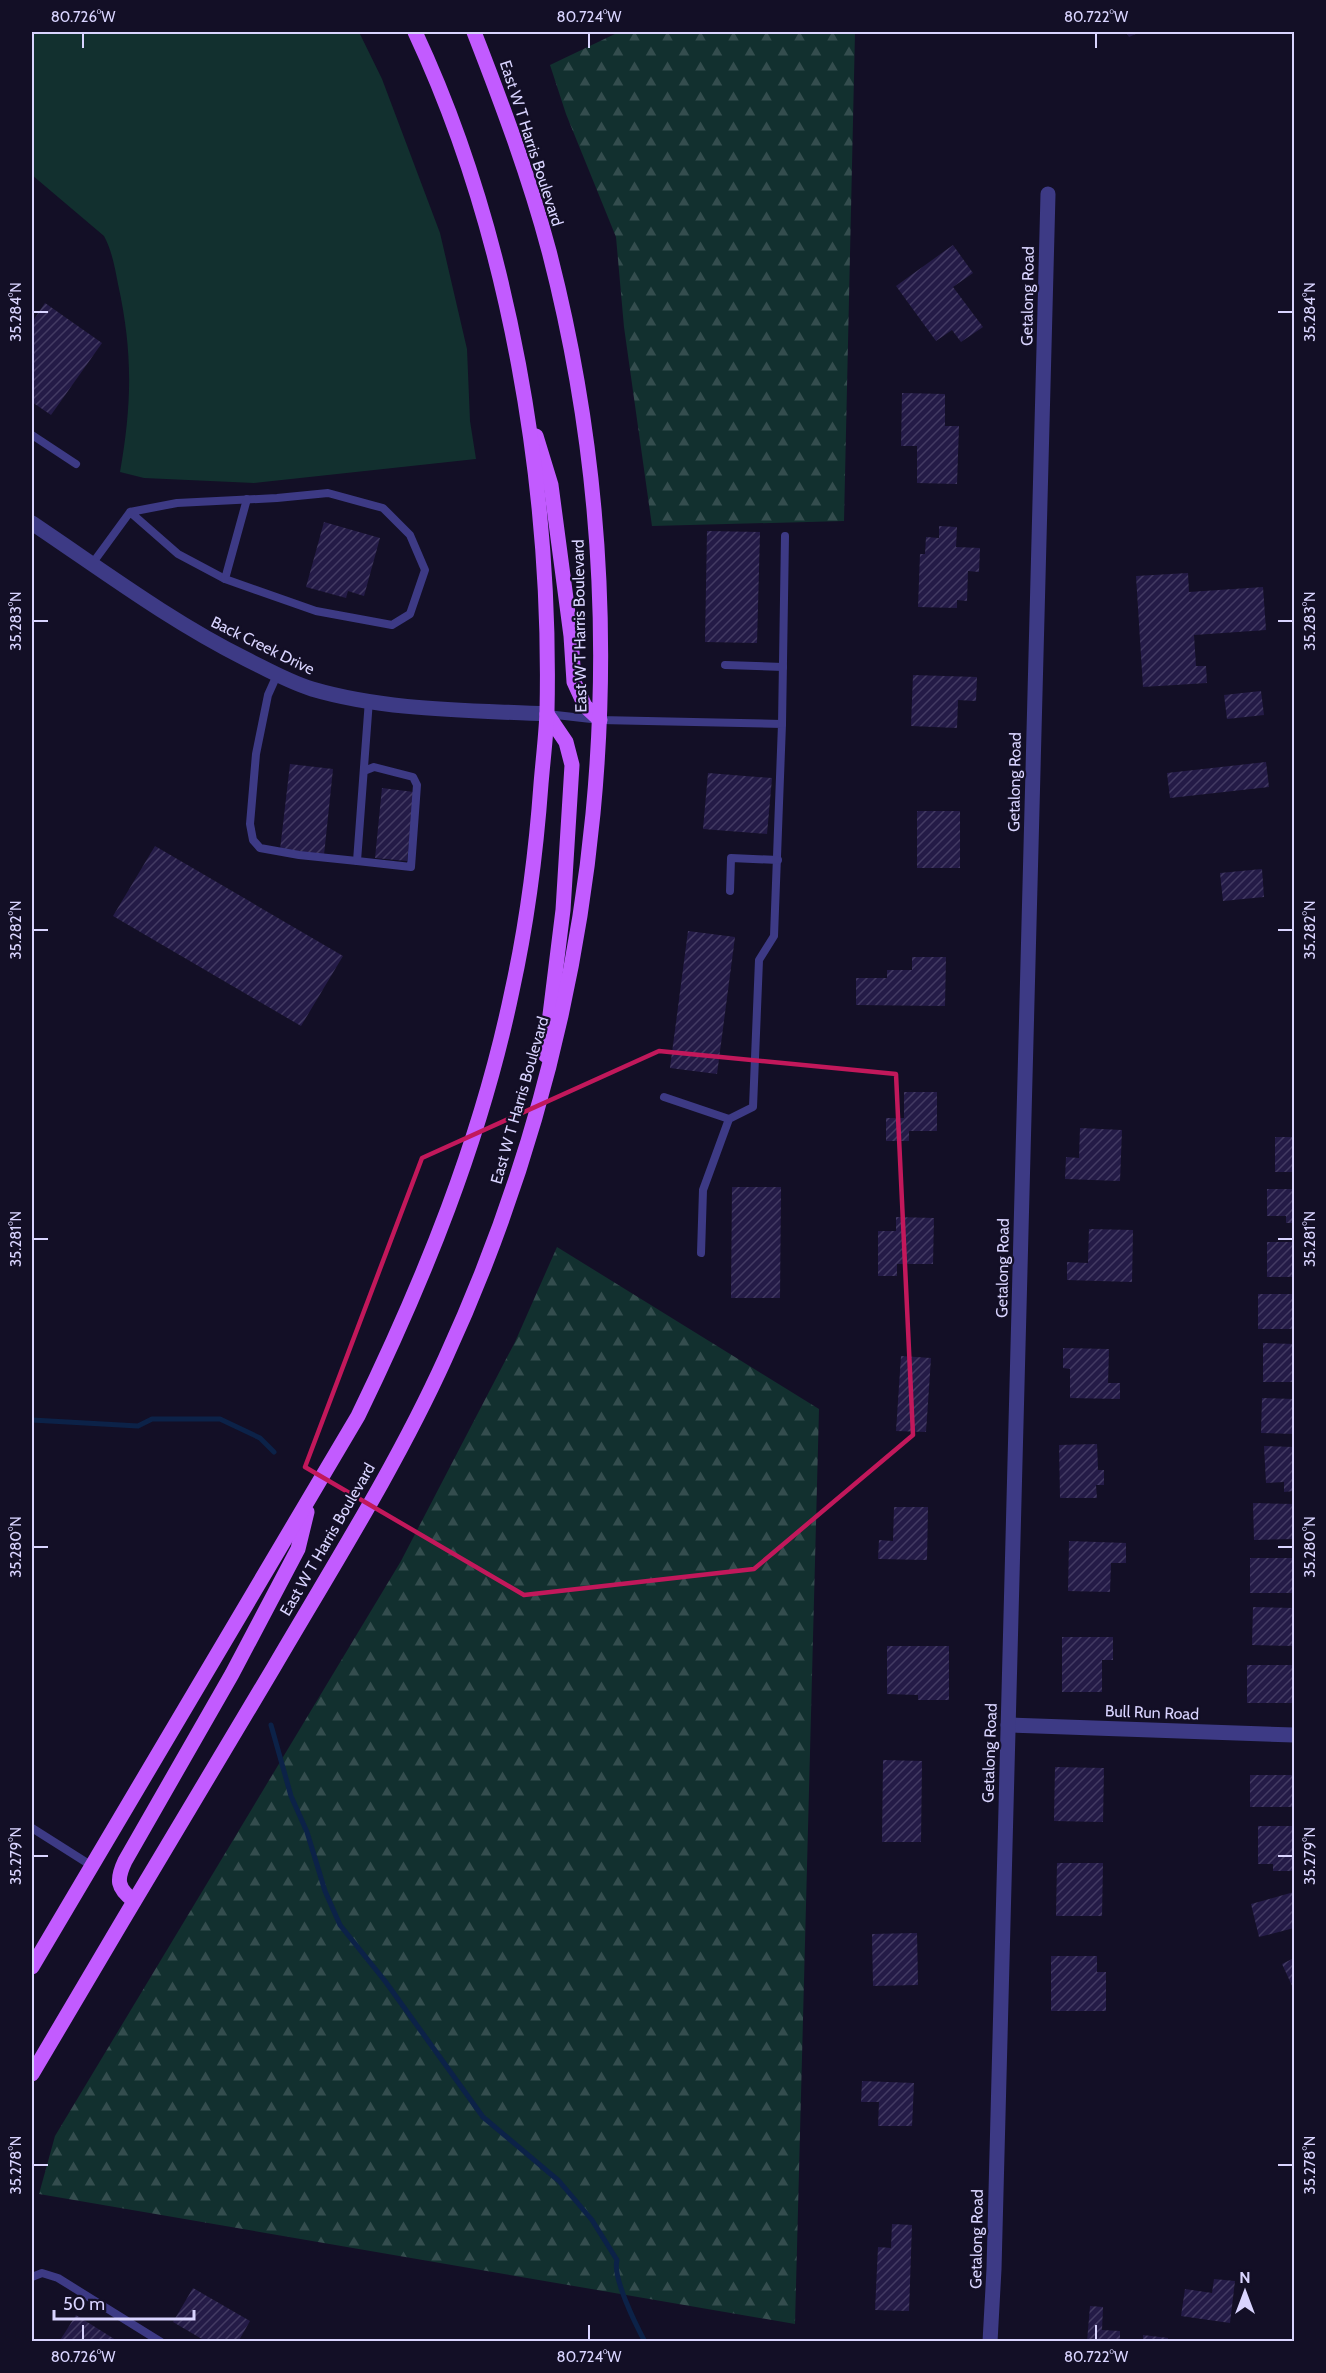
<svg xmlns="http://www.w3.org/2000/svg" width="1326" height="2373" font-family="Cabin,sans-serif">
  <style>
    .green { fill: #12302f }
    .forest { fill: url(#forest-firs) }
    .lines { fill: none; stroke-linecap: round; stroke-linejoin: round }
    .stream { stroke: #0c2248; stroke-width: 5 }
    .building { fill: url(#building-hatch) }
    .service { stroke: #3d3a85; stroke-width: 8 }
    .minor { stroke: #3d3a85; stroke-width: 15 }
    .primary { stroke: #c25bff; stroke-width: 15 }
    .marked { fill: none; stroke: #c2185b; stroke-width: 4.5; stroke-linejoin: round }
    .ticks { fill: none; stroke: #d9d4ff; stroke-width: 2 }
    .labels { text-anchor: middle; stroke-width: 4.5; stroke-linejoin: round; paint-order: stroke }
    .street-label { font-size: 16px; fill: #d9d4ff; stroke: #130f26 }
    .neatline { fill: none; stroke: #d9d4ff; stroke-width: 2 }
    .ticks-label { font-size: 15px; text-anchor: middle; fill: #d9d4ff }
  </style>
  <defs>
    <pattern id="forest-firs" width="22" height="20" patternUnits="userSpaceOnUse" patternTransform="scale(1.5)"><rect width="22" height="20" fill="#12302f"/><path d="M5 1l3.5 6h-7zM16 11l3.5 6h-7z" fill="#344d4e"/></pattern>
    <pattern id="building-hatch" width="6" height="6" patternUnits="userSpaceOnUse" patternTransform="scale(1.5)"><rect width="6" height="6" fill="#241b47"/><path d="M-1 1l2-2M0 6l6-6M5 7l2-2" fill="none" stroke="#433b63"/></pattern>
  </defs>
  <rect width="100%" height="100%" fill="#130f26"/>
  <!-- green -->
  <path class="green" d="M 32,32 L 359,32 L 382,79 L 440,233 L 467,349 L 470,421 L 476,459 L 254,483 L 144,478 L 120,472 C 132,404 133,352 118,284 C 115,268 112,251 104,236 L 32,175 Z"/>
  <!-- forest -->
  <g class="forest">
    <polygon points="619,32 855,32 844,521 652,526 624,327 616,237 566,114 550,65"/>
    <polygon points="557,1247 819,1409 795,2324 39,2194 55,2136 401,1561 515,1342"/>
  </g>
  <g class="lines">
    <!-- stream -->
    <g class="stream">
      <polyline points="32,1420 138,1426 152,1419 220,1419 260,1438 274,1452"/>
      <path d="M 271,1725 L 291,1796 L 307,1832 L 325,1891 L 340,1925 L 385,1981 L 483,2117 L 559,2181 L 592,2220 L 617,2260 C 612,2277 636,2325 645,2342"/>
    </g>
  </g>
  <!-- building -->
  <g class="building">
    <polygon points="1126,32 1140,32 1129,37"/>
    <polygon points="953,245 973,273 953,287 983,327 961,342 952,330 936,341 896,286"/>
    <polygon points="45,303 102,343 51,415 32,402 32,322"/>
    <polygon points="902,393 945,394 945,426 959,426 957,484 917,483 917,446 901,446"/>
    <polygon points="324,522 380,538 364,596 348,591 346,598 306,587"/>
    <polygon points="939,526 957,527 956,547 980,548 979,572 968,571 967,601 957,600 957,608 918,607 920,554 925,554 926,537 939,538"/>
    <polygon points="707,531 760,532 757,643 705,642"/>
    <polygon points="1188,573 1189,592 1263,587 1266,630 1194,635 1196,666 1206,666 1207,683 1143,687 1136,576"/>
    <polygon points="913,675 977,677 976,701 958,700 957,728 911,726"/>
    <polygon points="1261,691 1264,715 1227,719 1224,695"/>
    <polygon points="1266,762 1269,787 1170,798 1167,773"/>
    <polygon points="290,764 333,769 324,855 280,850"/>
    <polygon points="708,773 772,778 767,834 703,829"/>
    <polygon points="382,788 414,792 407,861 375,858"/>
    <rect x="917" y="811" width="43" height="57"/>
    <polygon points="155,846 343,956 301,1026 113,916"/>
    <polygon points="1262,869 1264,897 1223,901 1220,873"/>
    <polygon points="688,931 735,937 717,1074 670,1068"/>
    <polygon points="912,957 946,957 945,1006 856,1005 856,978 887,978 887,970 912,970"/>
    <polygon points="904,1092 937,1092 937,1131 909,1131 909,1141 886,1141 886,1118 904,1118"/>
    <polygon points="1080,1128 1122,1130 1120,1181 1065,1179 1066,1157 1079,1158"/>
    <rect x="1275" y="1137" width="19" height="35"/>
    <polygon points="732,1187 781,1187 780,1298 731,1298"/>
    <polygon points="1267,1189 1294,1189 1294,1223 1286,1223 1286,1216 1267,1216"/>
    <polygon points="896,1217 934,1218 933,1264 897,1264 897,1276 878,1276 878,1231 896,1231"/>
    <polygon points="1089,1229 1133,1230 1132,1282 1067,1280 1067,1262 1088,1263"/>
    <rect x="1267" y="1242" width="27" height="35"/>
    <rect x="1258" y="1294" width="36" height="35"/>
    <polygon points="1263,1343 1294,1344 1294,1382 1263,1382"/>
    <polygon points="1063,1348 1109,1349 1108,1383 1120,1383 1120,1399 1070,1398 1070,1369 1063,1368"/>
    <polygon points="901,1356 931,1358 926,1432 896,1431"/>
    <polygon points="1262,1398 1294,1399 1294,1434 1261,1433"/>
    <polygon points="1097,1444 1098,1470 1104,1470 1104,1485 1096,1485 1097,1498 1060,1498 1059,1445"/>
    <polygon points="1264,1446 1294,1447 1294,1491 1284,1492 1284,1482 1266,1483"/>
    <polygon points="1253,1503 1294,1504 1294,1539 1254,1540"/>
    <polygon points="894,1507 928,1507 927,1560 878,1559 879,1540 893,1541"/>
    <polygon points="1069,1541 1126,1543 1126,1563 1111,1563 1110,1592 1068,1591"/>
    <rect x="1250" y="1558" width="44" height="35"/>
    <polygon points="1253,1607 1294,1608 1294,1646 1252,1645"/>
    <polygon points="1062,1637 1113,1637 1113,1660 1102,1660 1102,1692 1062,1692"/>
    <polygon points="887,1646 949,1646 949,1700 918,1700 918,1695 887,1694"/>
    <rect x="1247" y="1665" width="47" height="38"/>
    <polygon points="883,1760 922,1761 921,1842 882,1842"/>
    <polygon points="1055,1767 1104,1768 1103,1822 1054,1821"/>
    <rect x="1250" y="1775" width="43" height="32"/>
    <polygon points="1258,1826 1294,1826 1294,1871 1273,1871 1273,1864 1258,1864"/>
    <polygon points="1057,1863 1103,1863 1102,1916 1056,1916"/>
    <polygon points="1294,1892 1294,1928 1259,1937 1251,1904"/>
    <polygon points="917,1933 918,1985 873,1986 872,1934"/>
    <polygon points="1051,1956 1097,1956 1097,1972 1106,1972 1106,2011 1051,2011"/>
    <polygon points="1294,1958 1294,1990 1282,1964"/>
    <polygon points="862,2081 914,2083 912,2126 878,2126 879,2102 861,2102"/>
    <polygon points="892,2224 912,2225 909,2311 875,2310 878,2247 891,2248"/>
    <polygon points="1214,2279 1235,2281 1230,2323 1181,2316 1185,2289 1212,2293"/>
    <polygon points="193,2288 250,2321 238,2342 207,2342 173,2322"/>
    <polygon points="1090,2306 1103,2307 1102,2330 1120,2331 1120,2342 1087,2342"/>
    <polygon points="76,2315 119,2342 59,2342"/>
    <polygon points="1143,2335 1168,2338 1168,2342 1143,2342"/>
  </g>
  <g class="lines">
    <!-- service -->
    <g class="service">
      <polyline points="32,435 76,464"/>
      <polyline points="92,564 130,512 177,503 277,498 328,493 383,508 410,535 425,570 410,614 392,625 316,611 225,579 178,554 130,512"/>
      <polyline points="225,579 247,499"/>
      <polyline points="725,665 783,667"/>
      <polyline points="277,675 268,695 256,754 250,824 253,840 260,848 299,855 357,861"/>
      <polyline points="547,714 600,720 782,724 774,936 759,960 753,1107 729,1119 703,1190 701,1253"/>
      <polyline points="782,724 785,536"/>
      <polyline points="364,771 374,767 413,777 417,785 411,867 357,861 369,700"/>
      <polyline points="730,891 731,858 778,860"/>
      <polyline points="664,1097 729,1119"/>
      <polyline points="32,1828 92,1866"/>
      <polyline points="32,2277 42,2273 58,2278 161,2342"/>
    </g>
    <!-- minor -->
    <g class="minor">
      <path d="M 32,523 C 102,570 170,621 246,659 C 268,670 289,682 312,689 C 387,711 469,710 547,714"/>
      <polyline points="1008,1725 1294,1735"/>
      <polyline points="990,2342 994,2269 1048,194"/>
    </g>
    <!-- primary -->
    <g class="primary">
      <polyline points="536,436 551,485 571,636 574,682 585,706 600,720"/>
      <polyline points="545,1055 563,910 572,765 566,742 547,714"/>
      <path d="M 134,1901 C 117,1888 116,1880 125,1861 L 232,1674 L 298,1549 L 307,1512"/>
      <path d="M 32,1967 L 358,1416 C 424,1280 481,1140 512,991 C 527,923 536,853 541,784 C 543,760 546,736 547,712 C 552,488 510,235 415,32"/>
      <path d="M 32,2074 C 112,1938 193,1802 274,1667 C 333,1566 397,1465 445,1359 C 605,1011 645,622 549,251 C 529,176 502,104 474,32"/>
    </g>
  </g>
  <!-- marked area -->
  <path class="marked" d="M 659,1051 L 896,1074 L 913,1435 L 754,1569 L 524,1595 L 305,1467 L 422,1158 Z"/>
  <!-- ticks -->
  <path class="ticks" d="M 83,33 L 83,48M 589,33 L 589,48M 1096,33 L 1096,48M 33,312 L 48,312M 1278,312 L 1293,312M 33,621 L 48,621M 1278,621 L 1293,621M 33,930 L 48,930M 1278,930 L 1293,930M 33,1239 L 48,1239M 1278,1239 L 1293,1239M 33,1547 L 48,1547M 1278,1547 L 1293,1547M 33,1856 L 48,1856M 1278,1856 L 1293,1856M 33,2165 L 48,2165M 1278,2165 L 1293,2165M 83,2325 L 83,2340M 589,2325 L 589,2340M 1096,2325 L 1096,2340"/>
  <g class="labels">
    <!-- street labels -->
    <g class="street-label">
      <text transform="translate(532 143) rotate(72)" y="6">East W T Harris Boulevard</text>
      <text transform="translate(1027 296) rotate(-89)" y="6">Getalong Road</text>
      <text transform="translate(579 626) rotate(-91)" y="6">East W T Harris Boulevard</text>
      <text transform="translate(263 645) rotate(26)" y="6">Back Creek Drive</text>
      <text transform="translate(1014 782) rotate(-89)" y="6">Getalong Road</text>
      <text transform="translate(519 1100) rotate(-74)" y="6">East W T Harris Boulevard</text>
      <text transform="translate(1002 1268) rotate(-89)" y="6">Getalong Road</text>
      <text transform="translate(327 1539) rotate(-60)" y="6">East W T Harris Boulevard</text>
      <text transform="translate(1152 1712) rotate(2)" y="6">Bull Run Road</text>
      <text transform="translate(989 1753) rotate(-88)" y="6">Getalong Road</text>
      <text transform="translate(976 2239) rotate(-89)" y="6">Getalong Road</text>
    </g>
  </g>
  <!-- border -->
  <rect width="1326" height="2373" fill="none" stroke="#130f26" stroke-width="66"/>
  <!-- north arrow -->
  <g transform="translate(1245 2292)" stroke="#130f26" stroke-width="4.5" paint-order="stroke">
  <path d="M0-4.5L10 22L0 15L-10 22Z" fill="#d9d4ff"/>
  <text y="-9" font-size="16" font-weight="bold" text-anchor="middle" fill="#d9d4ff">N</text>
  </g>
  <!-- scale -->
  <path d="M54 2310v9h140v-9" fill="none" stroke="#d9d4ff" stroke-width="3"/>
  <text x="63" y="2310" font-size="18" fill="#d9d4ff" stroke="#130f26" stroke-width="4.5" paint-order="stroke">50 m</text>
  <rect x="33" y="33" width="1260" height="2307" class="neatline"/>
  <g class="ticks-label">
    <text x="83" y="22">80.726°W</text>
    <text x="589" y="22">80.724°W</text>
    <text x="1096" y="22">80.722°W</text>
    <text transform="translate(16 312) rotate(-90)" y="5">35.284°N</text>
    <text transform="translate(1310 312) rotate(-90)" y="5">35.284°N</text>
    <text transform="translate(16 621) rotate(-90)" y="5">35.283°N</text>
    <text transform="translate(1310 621) rotate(-90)" y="5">35.283°N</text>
    <text transform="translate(16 930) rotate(-90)" y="5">35.282°N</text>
    <text transform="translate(1310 930) rotate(-90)" y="5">35.282°N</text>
    <text transform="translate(16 1239) rotate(-90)" y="5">35.281°N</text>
    <text transform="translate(1310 1239) rotate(-90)" y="5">35.281°N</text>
    <text transform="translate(16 1547) rotate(-90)" y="5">35.280°N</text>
    <text transform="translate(1310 1547) rotate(-90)" y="5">35.280°N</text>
    <text transform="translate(16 1856) rotate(-90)" y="5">35.279°N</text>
    <text transform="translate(1310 1856) rotate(-90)" y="5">35.279°N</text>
    <text transform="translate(16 2165) rotate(-90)" y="5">35.278°N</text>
    <text transform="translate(1310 2165) rotate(-90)" y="5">35.278°N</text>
    <text x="83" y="2362">80.726°W</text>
    <text x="589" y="2362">80.724°W</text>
    <text x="1096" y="2362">80.722°W</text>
  </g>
</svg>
